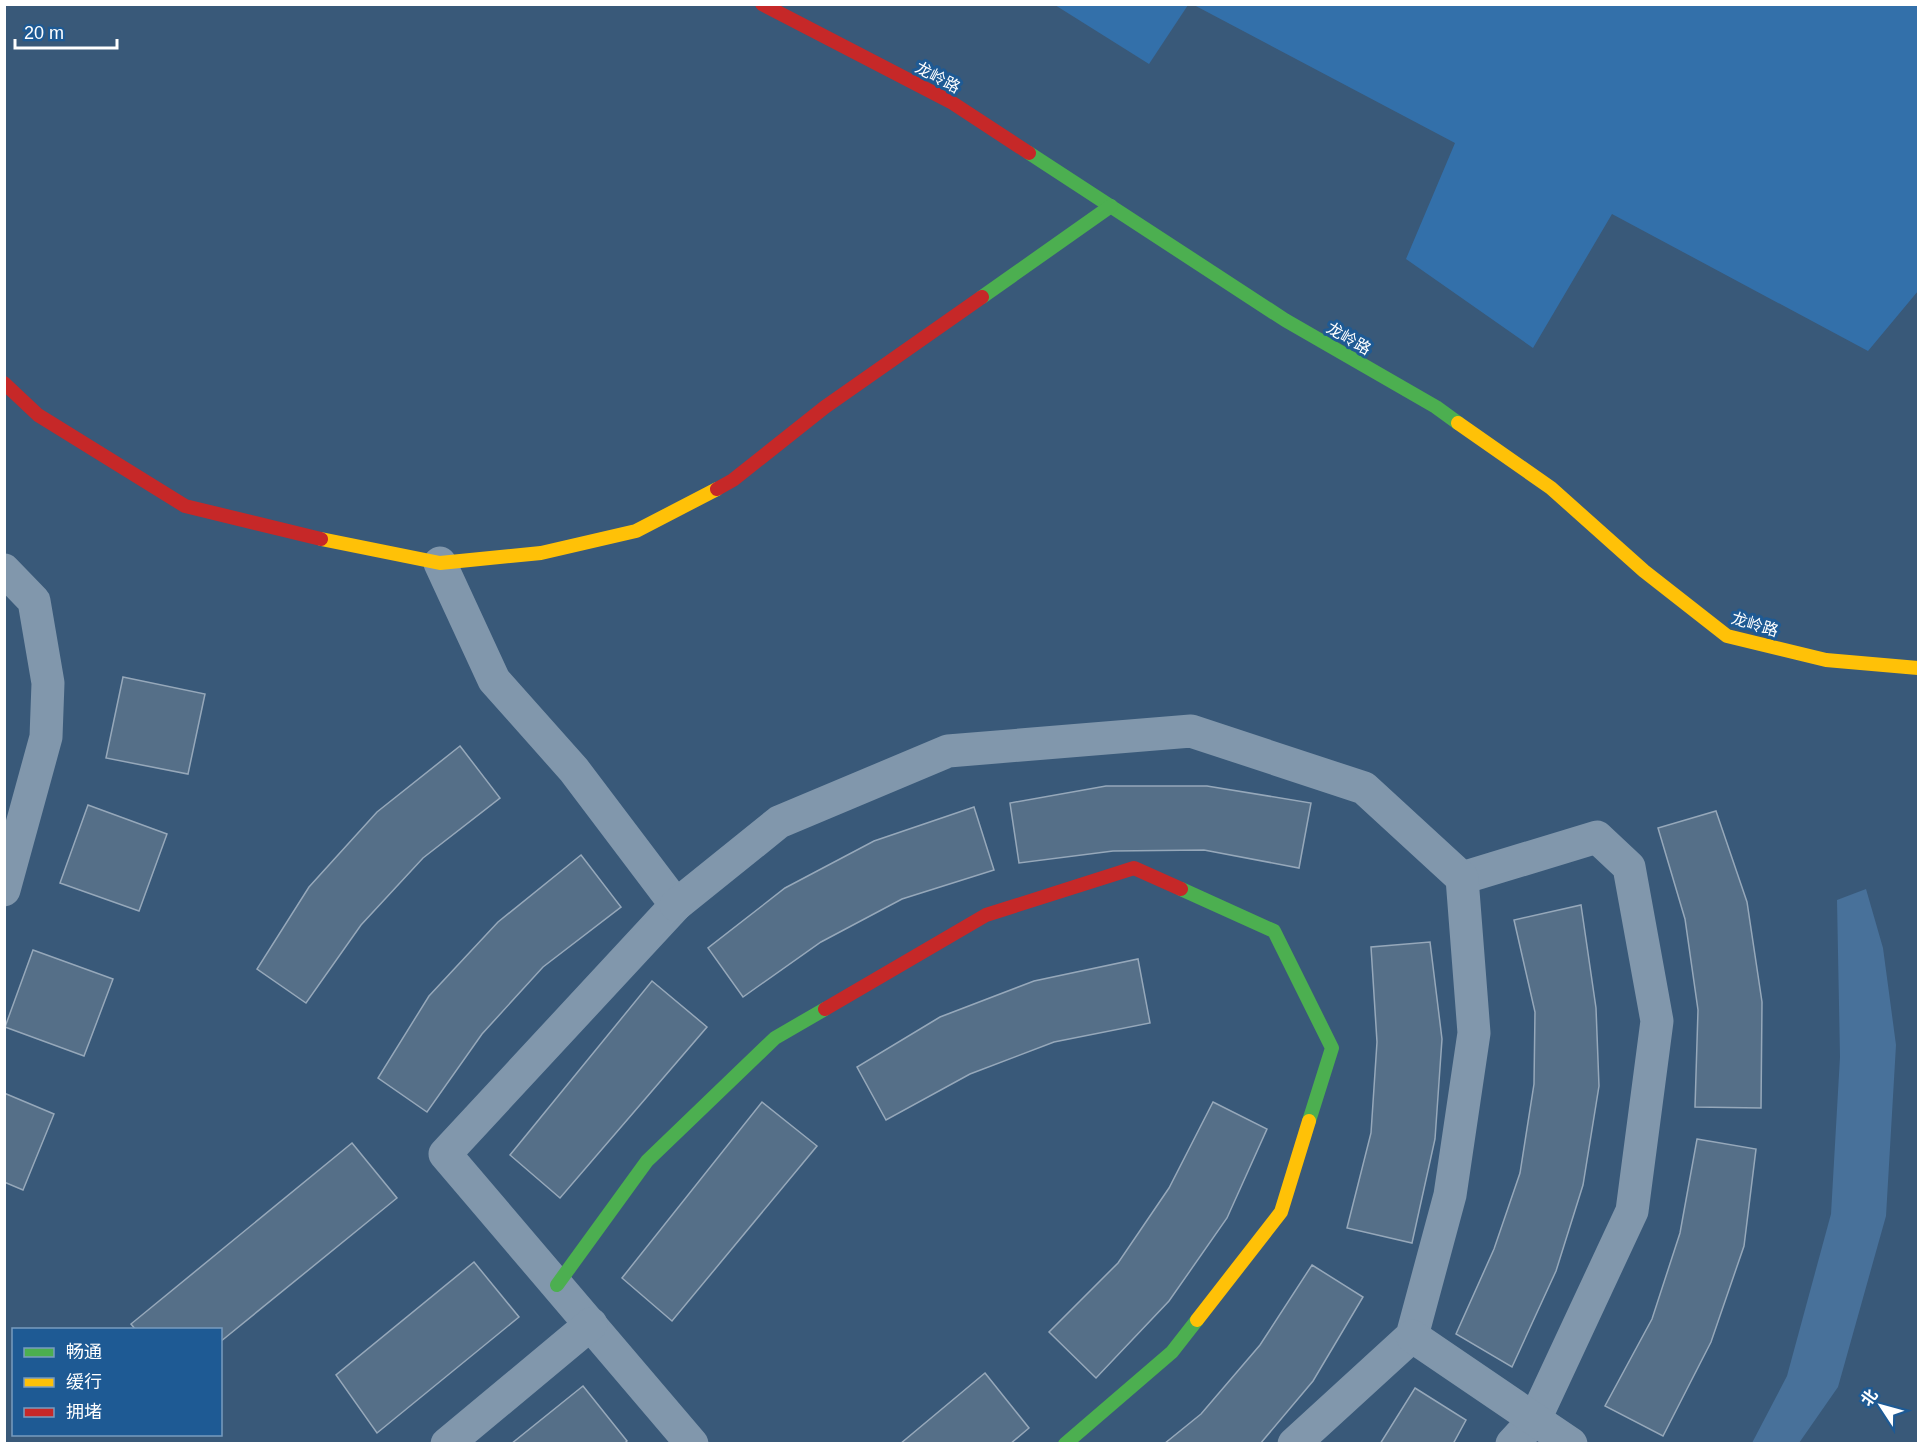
<svg xmlns="http://www.w3.org/2000/svg" width="1923" height="1448" font-family="Arial,'Noto Sans SC',sans-serif">
  <style>
    .green { fill: #3370aa }
    .water { fill: #48719a }
    .building { fill: #556f88; stroke: #96a8ba; stroke-width: 1.5 }
    .lines { fill: none; stroke-linecap: round; stroke-linejoin: round }
    .street { stroke: #8197ac; stroke-width: 33 }
    .fast { stroke: #4caf50; stroke-width: 14 }
    .slow { stroke: #ffc107; stroke-width: 14 }
    .jam { stroke: #c62828; stroke-width: 14 }
    .labels { text-anchor: middle; stroke-width: 6; stroke-linejoin: round; paint-order: stroke }
    .street-label { font-size: 16px; fill: #fff; stroke: #1e5a94 }
  </style>
  <rect width="100%" height="100%" fill="#395979"/>
  <!-- green -->
  <g class="green">
    <polygon points="1055,5 1188,5 1149,64"/>
    <polygon points="1194,5 1918,5 1918,291 1868,351 1612,214 1533,348 1406,259 1455,143"/>
  </g>
  <!-- water -->
  <polygon class="water" points="1866,889 1883,948 1896,1045 1886,1216 1838,1387 1799,1443 1752,1443 1787,1376 1831,1214 1840,1057 1837,900"/>
  <!-- building -->
  <g class="building">
    <polygon points="123,677 205,694 188,774 106,758"/>
    <polygon points="460,746 500,798 423,858 361,925 306,1003 257,969 309,887 377,812"/>
    <polygon points="1106,786 1207,786 1311,803 1299,868 1204,850 1113,851 1019,863 1010,803"/>
    <polygon points="88,805 167,834 139,911 60,883"/>
    <polygon points="974,807 994,870 902,899 821,942 743,997 708,948 785,888 874,841"/>
    <polygon points="1716,811 1747,902 1762,1002 1761,1108 1695,1107 1698,1010 1685,919 1658,828"/>
    <polygon points="581,855 621,907 543,967 482,1034 427,1112 378,1078 429,996 498,922"/>
    <polygon points="1581,905 1596,1008 1599,1086 1583,1185 1556,1271 1512,1367 1456,1334 1494,1249 1520,1173 1534,1084 1535,1012 1514,920"/>
    <polygon points="1430,942 1442,1039 1435,1139 1412,1243 1347,1228 1371,1133 1377,1042 1371,947"/>
    <polygon points="33,950 113,979 84,1056 5,1027"/>
    <polygon points="1138,959 1150,1023 1054,1042 970,1074 886,1120 857,1067 940,1017 1034,981"/>
    <polygon points="652,981 707,1027 560,1198 510,1155"/>
    <polygon points="4,1093 54,1114 23,1190 4,1182"/>
    <polygon points="762,1102 817,1146 672,1321 622,1278"/>
    <polygon points="1213,1102 1267,1129 1227,1218 1169,1301 1096,1378 1049,1332 1118,1263 1169,1188"/>
    <polygon points="1697,1139 1756,1149 1744,1246 1711,1342 1663,1436 1605,1406 1652,1319 1680,1233"/>
    <polygon points="352,1143 397,1198 220,1342 220,1330 136,1330 131,1324"/>
    <polygon points="474,1262 519,1317 377,1433 336,1375"/>
    <polygon points="1312,1265 1363,1297 1313,1381 1260,1444 1164,1444 1201,1414 1260,1345"/>
    <polygon points="985,1373 1029,1428 1010,1444 900,1444"/>
    <polygon points="583,1386 627,1441 624,1444 511,1444"/>
    <polygon points="1415,1388 1466,1420 1453,1444 1380,1444"/>
  </g>
  <g class="lines">
    <!-- street -->
    <g class="street">
      <polyline points="440,563 494,680 574,770 676,905 445,1154 692,1444"/>
      <polyline points="4,570 34,601 48,683 46,737 4,890"/>
      <polyline points="1462,878 1597,837 1629,867 1657,1021 1632,1211 1535,1419 1512,1444"/>
      <polyline points="676,905 779,822 948,751 1191,731 1364,788 1462,878 1474,1033 1450,1195 1412,1336 1294,1444"/>
      <polyline points="1412,1336 1571,1444"/>
      <polyline points="447,1444 591,1324"/>
    </g>
    <!-- fast -->
    <g class="fast">
      <polyline points="1029,153 1285,320 1436,407 1458,423"/>
      <polyline points="982,297 1111,206"/>
      <polyline points="1181,889 1274,931 1332,1048 1309,1121"/>
      <polyline points="557,1285 647,1161 775,1038 825,1009"/>
      <polyline points="1065,1444 1172,1352 1197,1320"/>
    </g>
    <!-- slow -->
    <g class="slow">
      <polyline points="1458,423 1551,488 1644,571 1727,636 1826,660 1918,668"/>
      <polyline points="321,539 440,563 541,553 636,531 717,489"/>
      <polyline points="1197,1320 1281,1212 1309,1121"/>
    </g>
    <!-- jam -->
    <g class="jam">
      <polyline points="762,4 951,102 1029,153"/>
      <polyline points="4,383 38,415 185,506 321,539"/>
      <polyline points="717,489 733,480 825,407 982,297"/>
      <polyline points="825,1009 986,915 1134,868 1181,889"/>
    </g>
  </g>
  <g class="labels">
    <!-- street labels -->
    <g class="street-label">
      <text transform="translate(938 77) rotate(28)" y="6">龙岭路</text>
      <text transform="translate(1349 338) rotate(30)" y="6">龙岭路</text>
      <text transform="translate(1755 624) rotate(17)" y="6">龙岭路</text>
    </g>
  </g>
  <!-- border -->
  <rect width="1923" height="1448" fill="none" stroke="#ffffff" stroke-width="12"/>
  <!-- legend -->
  <rect x="12" y="1328" width="210" height="108" fill="#1e5a94" stroke="#789cbf" stroke-width="1.5"/>
  <rect x="24" y="1348" width="30" height="9" fill="#4caf50" stroke="#789cbf" stroke-width="1.5"/>
  <text x="66" y="1358" font-size="18" fill="#ffffff">畅通</text>
  <rect x="24" y="1378" width="30" height="9" fill="#ffc107" stroke="#789cbf" stroke-width="1.5"/>
  <text x="66" y="1388" font-size="18" fill="#ffffff">缓行</text>
  <rect x="24" y="1408" width="30" height="9" fill="#c62828" stroke="#789cbf" stroke-width="1.5"/>
  <text x="66" y="1418" font-size="18" fill="#ffffff">拥堵</text>
  <!-- north arrow -->
  <g transform="translate(1881 1406) rotate(306)" stroke="#1e5a94" stroke-width="4.5" paint-order="stroke">
  <path d="M0-4.5L10 22L0 15L-10 22Z" fill="#ffffff"/>
  <text y="-9" font-size="16" font-weight="bold" text-anchor="middle" fill="#ffffff">北</text>
  </g>
  <!-- scale -->
  <path d="M15 39v9h102v-9" fill="none" stroke="#ffffff" stroke-width="3"/>
  <text x="24" y="39" font-size="18" fill="#ffffff" stroke="#1e5a94" stroke-width="4.5" paint-order="stroke">20 m</text>
</svg>
